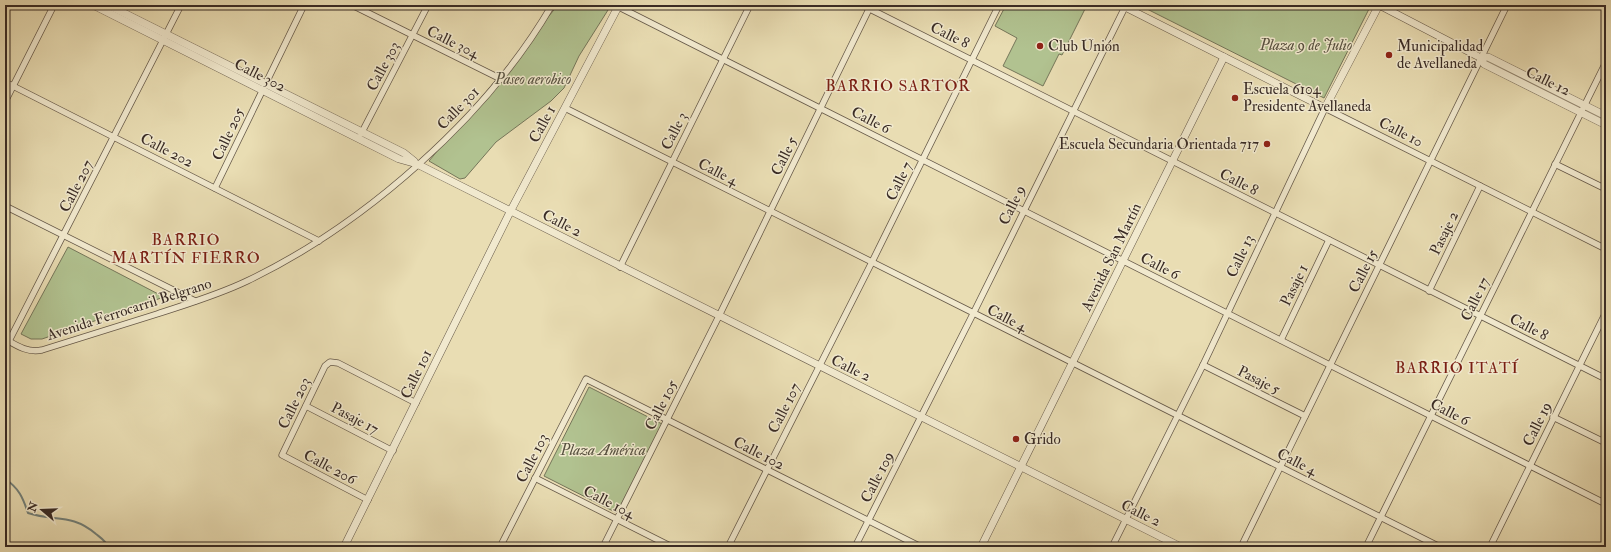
<svg xmlns="http://www.w3.org/2000/svg" width="1611" height="552" font-family="'IM FELL Double Pica',serif">
  <style>
    .green { fill: #b1c290; stroke: #75765a }
    .lines { fill: none; stroke-linecap: round; stroke-linejoin: round }
    .stream { stroke: #73817b; stroke-width: 2 }
    .minor-casing { stroke: #655848; stroke-width: 7 }
    .tertiary-casing { stroke: #655848; stroke-width: 8 }
    .minor { stroke: #f1e9ce; stroke-width: 5.5 }
    .tertiary { stroke: #f1e9ce; stroke-width: 7 }
    .poi-dot { fill: #8f2418; stroke: #f1e9ce; stroke-width: 1.5 }
    .labels { text-anchor: middle; stroke-width: 3; stroke-linejoin: round; paint-order: stroke }
    .street-label { font-size: 15px; fill: #392b25; stroke: #f1e9ce }
    .park-label { font-size: 15px; font-style: italic; fill: #575140; stroke: #f1e9ce }
    .poi-label { font-size: 15px; fill: #392b25; stroke: #f1e9ce; text-anchor: start }
    .neighbourhood-label { font-size: 16px; letter-spacing: 1px; fill: #7a1f14; stroke: #f1e9ce }
  </style>
  <rect width="100%" height="100%" fill="#e9ddb3"/>
  <filter id="stains"><feTurbulence type="fractalNoise" baseFrequency=".005" numOctaves="4"/><feColorMatrix values="0 0 0 0 .2 0 0 0 0 .09 0 0 0 0 .02 0 0 0 .5 -.17"/></filter>
  <radialGradient id="worn" r=".72"><stop offset=".6" stop-color="#630" stop-opacity="0"/><stop offset="1" stop-color="#630" stop-opacity=".3"/></radialGradient>
  <!-- green -->
  <g class="green">
    <polygon points="558,5 598,5 608,10 579,56 564,88 551,101 496,142 465,178 460,179 429,161"/>
    <polygon points="1006,5 1087,5 1062,55 1059,54 1043,86 1003,66 1017,38 995,26"/>
    <polygon points="1139,5 1371,5 1324,98"/>
    <polygon points="68,247 164,297 42,339 31,339 21,334"/>
    <polygon points="589,387 662,424 617,513 544,476"/>
  </g>
  <g class="lines">
    <!-- stream -->
    <path class="stream" d="M 5,479 C 19,488 23,498 28,513 C 55,522 71,513 96,534 C 101,538 106,541 108,547"/>
    <!-- minor casing -->
    <g class="minor-casing">
      <g id="minor">
        <polyline points="352,5 501,79"/>
        <polyline points="615,5 1606,504"/>
        <polyline points="862,5 1606,379"/>
        <polyline points="5,82 319,241"/>
        <polyline points="5,102 54,5"/>
        <polyline points="565,108 1440,547"/>
        <polyline points="361,134 428,5"/>
        <polyline points="1555,164 1606,189"/>
        <polyline points="215,188 304,5"/>
        <polyline points="5,206 195,301"/>
        <polyline points="620,267 750,5"/>
        <polyline points="1429,291 1480,186"/>
        <path d="M 5,339 C 17,346 28,353 42,350 C 80,338 119,326 157,314 C 187,304 218,295 247,281 C 364,225 487,117 552,5"/>
        <polyline points="1281,340 1329,240"/>
        <polyline points="9,341 181,5"/>
        <polyline points="1203,365 1305,416"/>
        <polyline points="306,406 393,451"/>
        <polyline points="1553,417 1606,443"/>
        <polyline points="535,478 672,547"/>
        <polyline points="368,500 282,455 325,366 330,362 338,363 416,403"/>
        <polyline points="500,547 586,379 921,547"/>
        <polyline points="603,547 719,316 871,5"/>
        <polyline points="728,547 872,262 999,5"/>
        <polyline points="855,547 973,314 1125,7 1120,5"/>
        <polyline points="1112,547 1203,365 1325,108 1606,249"/>
        <polyline points="1241,547 1507,5"/>
        <polyline points="1366,547 1606,62"/>
        <polyline points="1490,547 1606,312"/>
      </g>
    </g>
    <!-- tertiary casing -->
    <g class="tertiary-casing">
      <g id="tertiary">
        <polyline points="93,5 399,159 417,164 1181,547"/>
        <polyline points="108,5 404,153 414,161"/>
        <polyline points="1126,5 1125,7 1325,108 1379,5"/>
        <polyline points="1379,5 1481,58 1488,57 1606,116"/>
        <polyline points="1481,58 1484,64 1606,125"/>
        <polyline points="344,547 510,212 619,5"/>
        <polyline points="981,547 1224,57"/>
      </g>
    </g>
    <!-- minor -->
    <use href="#minor" class="minor"/>
    <!-- tertiary -->
    <use href="#tertiary" class="tertiary"/>
  </g>
  <!-- markers -->
  <g class="poi-dot">
    <circle cx="1040" cy="46" r="4"/>
    <circle cx="1389" cy="55" r="4"/>
    <circle cx="1235" cy="98" r="4"/>
    <circle cx="1267" cy="144" r="4"/>
    <circle cx="1016" cy="439" r="4"/>
  </g>
  <g class="labels">
    <!-- street labels -->
    <g class="street-label">
      <text transform="translate(950 35) rotate(26)" y="5">Calle 8</text>
      <text transform="translate(453 42) rotate(26)" y="5">Calle 304</text>
      <text transform="translate(383 66) rotate(-62)" y="5">Calle 303</text>
      <text transform="translate(260 75) rotate(27)" y="5">Calle 302</text>
      <text transform="translate(1548 81) rotate(26)" y="5">Calle 12</text>
      <text transform="translate(458 108) rotate(-46)" y="5">Calle 301</text>
      <text transform="translate(871 120) rotate(27)" y="5">Calle 6</text>
      <text transform="translate(542 124) rotate(-62)" y="5">Calle 1</text>
      <text transform="translate(674 131) rotate(-63)" y="5">Calle 3</text>
      <text transform="translate(1401 132) rotate(27)" y="5">Calle 10</text>
      <text transform="translate(228 134) rotate(-65)" y="5">Calle 205</text>
      <text transform="translate(167 150) rotate(27)" y="5">Calle 202</text>
      <text transform="translate(784 156) rotate(-64)" y="5">Calle 5</text>
      <text transform="translate(718 172) rotate(27)" y="5">Calle 4</text>
      <text transform="translate(899 181) rotate(-64)" y="5">Calle 7</text>
      <text transform="translate(1239 182) rotate(27)" y="5">Calle 8</text>
      <text transform="translate(76 186) rotate(-63)" y="5">Calle 207</text>
      <text transform="translate(1012 205) rotate(-64)" y="5">Calle 9</text>
      <text transform="translate(562 223) rotate(27)" y="5">Calle 2</text>
      <text transform="translate(1444 233) rotate(-64)" y="5">Pasaje 2</text>
      <text transform="translate(1240 256) rotate(-65)" y="5">Calle 13</text>
      <text transform="translate(1111 257) rotate(-64)" y="5">Avenida San Martín</text>
      <text transform="translate(1160 266) rotate(27)" y="5">Calle 6</text>
      <text transform="translate(1363 271) rotate(-63)" y="5">Calle 15</text>
      <text transform="translate(1294 285) rotate(-64)" y="5">Pasaje 1</text>
      <text transform="translate(1475 299) rotate(-64)" y="5">Calle 17</text>
      <text transform="translate(129 309) rotate(-18)" y="5">Avenida Ferrocarril Belgrano</text>
      <text transform="translate(1007 318) rotate(27)" y="5">Calle 4</text>
      <text transform="translate(1529 327) rotate(27)" y="5">Calle 8</text>
      <text transform="translate(851 368) rotate(26)" y="5">Calle 2</text>
      <text transform="translate(416 374) rotate(-64)" y="5">Calle 101</text>
      <text transform="translate(1259 380) rotate(27)" y="5">Pasaje 5</text>
      <text transform="translate(294 403) rotate(-64)" y="5">Calle 203</text>
      <text transform="translate(661 405) rotate(-63)" y="5">Calle 105</text>
      <text transform="translate(784 408) rotate(-63)" y="5">Calle 107</text>
      <text transform="translate(1450 412) rotate(27)" y="5">Calle 6</text>
      <text transform="translate(355 418) rotate(28)" y="5">Pasaje 17</text>
      <text transform="translate(1537 424) rotate(-64)" y="5">Calle 19</text>
      <text transform="translate(759 453) rotate(27)" y="5">Calle 102</text>
      <text transform="translate(532 458) rotate(-63)" y="5">Calle 103</text>
      <text transform="translate(1297 462) rotate(27)" y="5">Calle 4</text>
      <text transform="translate(330 467) rotate(28)" y="5">Calle 206</text>
      <text transform="translate(877 477) rotate(-63)" y="5">Calle 109</text>
      <text transform="translate(609 502) rotate(27)" y="5">Calle 104</text>
      <text transform="translate(1141 513) rotate(26)" y="5">Calle 2</text>
    </g>
    <!-- park labels -->
    <g class="park-label">
      <text x="1306" y="50">Plaza 9 de Julio</text>
      <text x="533" y="84">Paseo aerobico</text>
      <text x="603" y="455">Plaza América</text>
    </g>
    <!-- poi labels -->
    <g class="poi-label">
      <text x="1048" y="51">Club Unión</text>
      <text x="1397" y="51">Municipalidad<tspan x="1397" dy="17">de Avellaneda</tspan></text>
      <text x="1243" y="94">Escuela 6104<tspan x="1243" dy="17">Presidente Avellaneda</tspan></text>
      <text x="1259" y="149" text-anchor="end">Escuela Secundaria Orientada 717</text>
      <text x="1024" y="444">Grido</text>
    </g>
    <!-- neighbourhood labels -->
    <g class="neighbourhood-label">
      <text x="898" y="91">BARRIO SARTOR</text>
      <text x="186" y="245">BARRIO<tspan x="186" dy="18">MARTÍN FIERRO</tspan></text>
      <text x="1457" y="373">BARRIO ITATÍ</text>
    </g>
  </g>
  <!-- margin -->
  <rect width="1611" height="552" fill="none" stroke="#e9ddb3" stroke-width="20"/>
  <rect x="6" y="6" width="1599" height="540" fill="none" stroke="#392b25" stroke-width="2"/>
  <rect x="10" y="10" width="1591" height="532" fill="none" stroke="#392b25"/>
  <!-- north arrow -->
  <g transform="translate(42 510) rotate(289)" stroke="#f1e9ce" stroke-width="3" paint-order="stroke">
  <path d="M0-3L7 15L0 10L-7 15Z" fill="#392b25"/>
  <text y="-6" font-size="11" font-weight="bold" text-anchor="middle" fill="#392b25">N</text>
  </g>
  <rect width="100%" height="100%" filter="url(#stains)"/>
  <rect width="100%" height="100%" fill="url(#worn)"/>
</svg>
